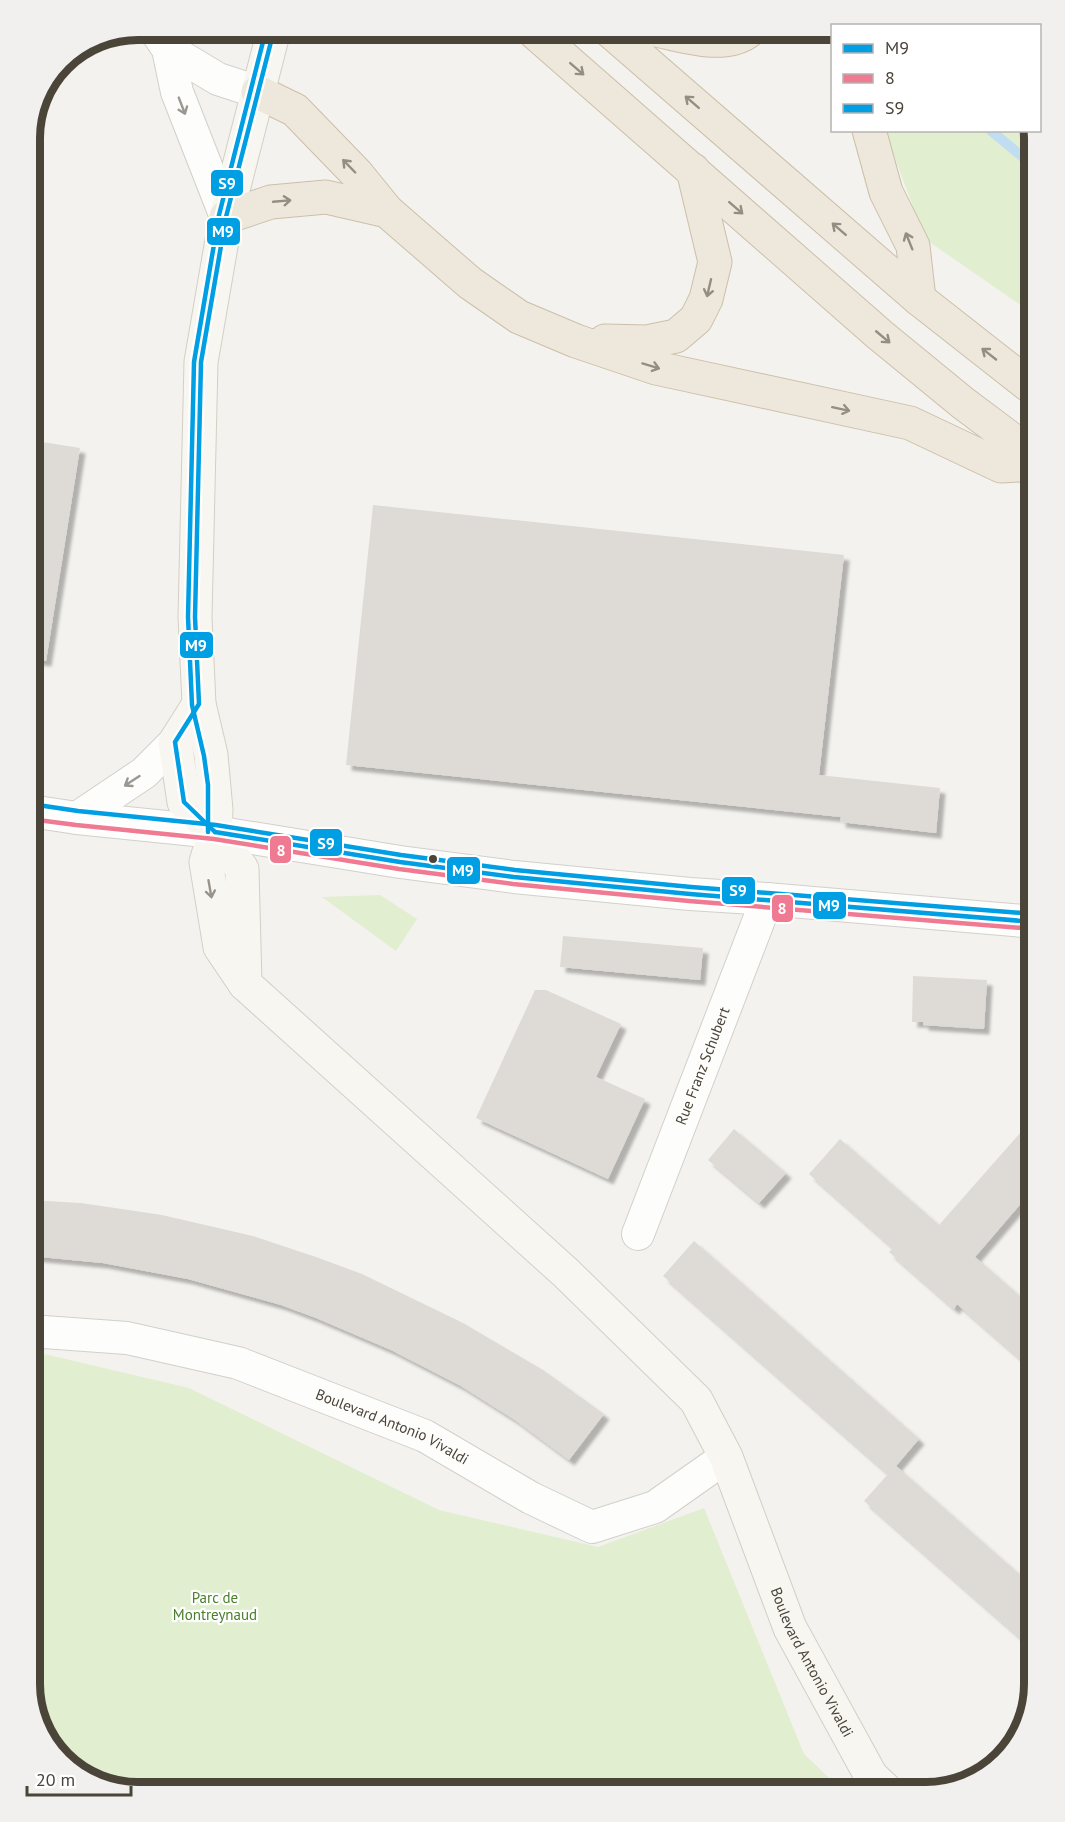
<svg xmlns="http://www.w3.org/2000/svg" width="1065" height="1822" font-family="'PT Sans',sans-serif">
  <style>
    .green { fill: #e1eecf }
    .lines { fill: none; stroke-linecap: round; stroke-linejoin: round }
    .stream { stroke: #c0ddf1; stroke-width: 10 }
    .building { fill: #dedbd6; filter: url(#shadow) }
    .street-casing { stroke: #d2d0cb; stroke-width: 34 }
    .secondary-casing { stroke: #d3cfc5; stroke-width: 35 }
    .highway-casing { stroke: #ccbfa9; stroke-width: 35 }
    .street { stroke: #fdfdfc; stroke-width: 32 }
    .secondary { stroke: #f7f6f1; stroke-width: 33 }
    .highway { stroke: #ede8db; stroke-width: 33 }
    .bus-1-casing { stroke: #fff; stroke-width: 9 }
    .bus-2-casing { stroke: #fff; stroke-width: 9 }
    .bus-3-casing { stroke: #fff; stroke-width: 9 }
    .bus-1 { stroke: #009fe3; stroke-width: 4.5 }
    .bus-2 { stroke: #ef7a91; stroke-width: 4.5 }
    .bus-3 { stroke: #009fe3; stroke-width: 4.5 }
    .oneway { stroke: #948e82 }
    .oneway2 { stroke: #9b9791 }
    .oneway3 { stroke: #98948c }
    .bus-dot { fill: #4b4439; stroke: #fff; stroke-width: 2 }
    .labels { text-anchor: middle; stroke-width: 4.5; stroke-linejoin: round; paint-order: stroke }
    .street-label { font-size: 15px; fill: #4b4439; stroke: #fff }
    .park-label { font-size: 15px; fill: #4a7f2a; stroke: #fff }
    .rim { fill: none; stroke: #4b4439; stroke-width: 8 }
    .line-badge { stroke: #fff; stroke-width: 2 }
    .badge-label { font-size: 16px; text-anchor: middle; font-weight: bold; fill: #fff }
  </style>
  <defs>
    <filter id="shadow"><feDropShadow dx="5.5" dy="5.5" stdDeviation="1.5" flood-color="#0004"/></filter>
  </defs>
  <rect width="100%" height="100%" fill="#f4f2ee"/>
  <!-- green -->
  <g class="green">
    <polygon points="885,131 1033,131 1035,139 1035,315 925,239"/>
    <polygon points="380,895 417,919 396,951 322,897"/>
    <polygon points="30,1335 40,1353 189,1388 439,1510 598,1547 704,1508 804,1754 844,1792 132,1792 78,1773 41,1731 30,1683"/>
  </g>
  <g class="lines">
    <!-- stream -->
    <polyline class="stream" points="990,130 1035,167"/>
  </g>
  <!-- building -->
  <g class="building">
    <polygon points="30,440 80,448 46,661 30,659"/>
    <polygon points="373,505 844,555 819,775 940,788 936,833 840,822 841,817 346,765"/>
    <polygon points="563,936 703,948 700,980 560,967"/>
    <polygon points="913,976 987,980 984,1029 923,1025 923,1022 912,1022"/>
    <polygon points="535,990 546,990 621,1024 596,1077 645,1099 608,1179 476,1118"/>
    <polygon points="1035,1116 1035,1187 975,1257 1035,1309 1035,1372 957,1304 954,1309 889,1252 893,1248 809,1174 840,1139 939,1225"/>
    <polygon points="734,1129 786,1173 759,1203 708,1160"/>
    <polygon points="30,1200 81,1203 162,1215 253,1236 316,1257 362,1274 463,1323 543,1370 604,1414 569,1460 515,1420 461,1386 391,1350 316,1318 281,1305 188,1279 103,1263 30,1256"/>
    <polygon points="694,1241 919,1439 896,1466 1035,1588 1035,1651 864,1501 888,1474 663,1276"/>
  </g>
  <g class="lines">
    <!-- street casing -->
    <g class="street-casing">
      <g id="street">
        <polyline points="155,30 168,49 177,92 226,217"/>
        <polyline points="168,49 218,79 258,92"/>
        <polyline points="30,811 77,818 215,832 400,862 514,877 690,894 767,899 1035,922"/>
        <polyline points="77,818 144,773 175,742"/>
        <path id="s1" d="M 638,1234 L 767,899"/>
        <path id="s2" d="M 30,1331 L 127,1338 L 238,1363 L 425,1436 L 531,1498 L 592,1527 L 655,1507 L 726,1457"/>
      </g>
    </g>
    <!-- secondary casing -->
    <g class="secondary-casing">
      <g id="secondary">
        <path id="s3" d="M 274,30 L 226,217 L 201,362 L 195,617 L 199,704 L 211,755 L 216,810 L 215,832 L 206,862 L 220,947 L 245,984 L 565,1272 L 696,1400 L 726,1457 L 790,1628 L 871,1776 L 888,1792"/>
        <polyline points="199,704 175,742 184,802 215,832 242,869 245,984"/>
      </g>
    </g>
    <!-- highway casing -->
    <g class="highway-casing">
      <g id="highway">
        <polyline points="532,30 880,335 963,403 1035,457"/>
        <polyline points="609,30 919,299 1035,390"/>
        <path d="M 656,30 C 684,36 726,50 750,30"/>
        <polyline points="258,92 295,110 357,174 387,211 470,283 519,317 576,341 656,368 910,423 1001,466 1035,464"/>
        <polyline points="869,130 886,192 913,246 919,299"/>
        <polyline points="226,217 271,202 326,197 387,211"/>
        <polyline points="605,341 647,342 676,336 696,319 706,299 715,262 693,170"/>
      </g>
    </g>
    <!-- street -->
    <use href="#street" class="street"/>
    <!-- secondary -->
    <use href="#secondary" class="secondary"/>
    <!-- highway -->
    <use href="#highway" class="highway"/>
    <!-- bus-1 casing -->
    <g class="bus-1-casing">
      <g id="bus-1">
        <polyline points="215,832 184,802 175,742 199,704 195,617 201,362 226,217 274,30"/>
        <polyline points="215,832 400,862 514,877 690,894 1035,922"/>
      </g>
    </g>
    <!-- bus-2 casing -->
    <g class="bus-2-casing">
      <polyline id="bus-2" points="30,819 76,825 214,839 399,869 513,884 689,901 1034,929"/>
    </g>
    <!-- bus-3 casing -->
    <g class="bus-3-casing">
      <g id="bus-3">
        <polyline points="31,804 78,811 216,825 401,855 515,870 691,887 1035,914"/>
        <polyline points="208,832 208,785 204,756 192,705 188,617 194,362 219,215 266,30"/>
      </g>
    </g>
    <!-- bus-1 -->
    <use href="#bus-1" class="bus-1"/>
    <!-- bus-2 -->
    <use href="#bus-2" class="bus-2"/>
    <!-- bus-3 -->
    <use href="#bus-3" class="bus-3"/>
  </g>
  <!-- one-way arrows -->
  <defs><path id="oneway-shaft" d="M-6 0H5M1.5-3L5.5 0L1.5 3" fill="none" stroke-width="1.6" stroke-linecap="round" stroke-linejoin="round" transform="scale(1.5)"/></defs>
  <g class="oneway">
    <use href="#oneway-shaft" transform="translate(577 69) rotate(41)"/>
    <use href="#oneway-shaft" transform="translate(692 102) rotate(-139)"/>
    <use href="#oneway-shaft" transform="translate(349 166) rotate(-134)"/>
    <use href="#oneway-shaft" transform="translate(282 201) rotate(-5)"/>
    <use href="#oneway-shaft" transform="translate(736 208) rotate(41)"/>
    <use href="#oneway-shaft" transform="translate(839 229) rotate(-139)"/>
    <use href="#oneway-shaft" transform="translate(909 241) rotate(-112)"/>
    <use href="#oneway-shaft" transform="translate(709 288) rotate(103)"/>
    <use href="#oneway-shaft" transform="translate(883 337) rotate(40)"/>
    <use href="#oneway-shaft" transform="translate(989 354) rotate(-142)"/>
    <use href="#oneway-shaft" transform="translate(651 366) rotate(17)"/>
    <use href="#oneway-shaft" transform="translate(841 409) rotate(12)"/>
  </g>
  <g class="oneway2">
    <use href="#oneway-shaft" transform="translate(182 106) rotate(69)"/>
    <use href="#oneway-shaft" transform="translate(132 781) rotate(147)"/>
  </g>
  <use class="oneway3" href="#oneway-shaft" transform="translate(210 889) rotate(80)"/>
  <!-- markers -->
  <circle class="bus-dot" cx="433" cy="859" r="5"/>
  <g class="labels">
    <!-- street labels -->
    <g class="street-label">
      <text dy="5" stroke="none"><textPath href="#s1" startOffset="180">Rue Franz Schubert</textPath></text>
      <text dy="5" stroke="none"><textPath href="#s2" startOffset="378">Boulevard Antonio Vivaldi</textPath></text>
      <text dy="5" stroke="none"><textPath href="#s3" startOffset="1875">Boulevard Antonio Vivaldi</textPath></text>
    </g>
    <!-- park labels -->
    <g class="park-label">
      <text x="215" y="1603">Parc de<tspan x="215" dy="17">Montreynaud</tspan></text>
    </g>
  </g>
  <!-- crop -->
  <path d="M0 0H1065V1822H0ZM138 40H926A98 98 0 0 1 1024 138V1684A98 98 0 0 1 926 1782H138A98 98 0 0 1 40 1684V138A98 98 0 0 1 138 40Z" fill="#f1f0ef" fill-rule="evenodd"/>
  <path class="rim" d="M138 40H926A98 98 0 0 1 1024 138V1684A98 98 0 0 1 926 1782H138A98 98 0 0 1 40 1684V138A98 98 0 0 1 138 40Z"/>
  <g class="line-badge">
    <rect x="210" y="169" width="34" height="28" rx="6" fill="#009fe3"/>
    <rect x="206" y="217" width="35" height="29" rx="6" fill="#009fe3"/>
    <rect x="179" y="631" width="35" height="28" rx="6" fill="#009fe3"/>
    <rect x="309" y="828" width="34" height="29" rx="6" fill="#009fe3"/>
    <rect x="269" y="835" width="23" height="29" rx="6" fill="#ef7a91"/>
    <rect x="446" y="856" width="35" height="29" rx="6" fill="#009fe3"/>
    <rect x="721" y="876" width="35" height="29" rx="6" fill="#009fe3"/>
    <rect x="812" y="891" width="35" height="29" rx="6" fill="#009fe3"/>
    <rect x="771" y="894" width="23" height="29" rx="6" fill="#ef7a91"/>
  </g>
  <g class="badge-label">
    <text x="227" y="189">S9</text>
    <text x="223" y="237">M9</text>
    <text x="196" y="651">M9</text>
    <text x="326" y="849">S9</text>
    <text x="281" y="856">8</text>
    <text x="463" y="876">M9</text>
    <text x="738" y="896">S9</text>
    <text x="829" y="911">M9</text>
    <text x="782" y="914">8</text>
  </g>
  <!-- legend -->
  <rect x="831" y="24" width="210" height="108" fill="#ffffff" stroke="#b7b4b0" stroke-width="1.5"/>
  <rect x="843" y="44" width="30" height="9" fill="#009fe3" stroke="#b7b4b0" stroke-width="1.5"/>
  <text x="885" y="54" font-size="18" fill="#4b4439">M9</text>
  <rect x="843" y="74" width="30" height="9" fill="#ef7a91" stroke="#b7b4b0" stroke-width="1.5"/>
  <text x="885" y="84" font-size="18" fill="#4b4439">8</text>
  <rect x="843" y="104" width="30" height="9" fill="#009fe3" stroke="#b7b4b0" stroke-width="1.5"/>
  <text x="885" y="114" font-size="18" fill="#4b4439">S9</text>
  <!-- scale -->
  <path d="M27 1786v9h104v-9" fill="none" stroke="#4b4439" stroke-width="3"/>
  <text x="36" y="1786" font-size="18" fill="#4b4439" stroke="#ffffff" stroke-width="4.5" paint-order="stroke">20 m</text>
</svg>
